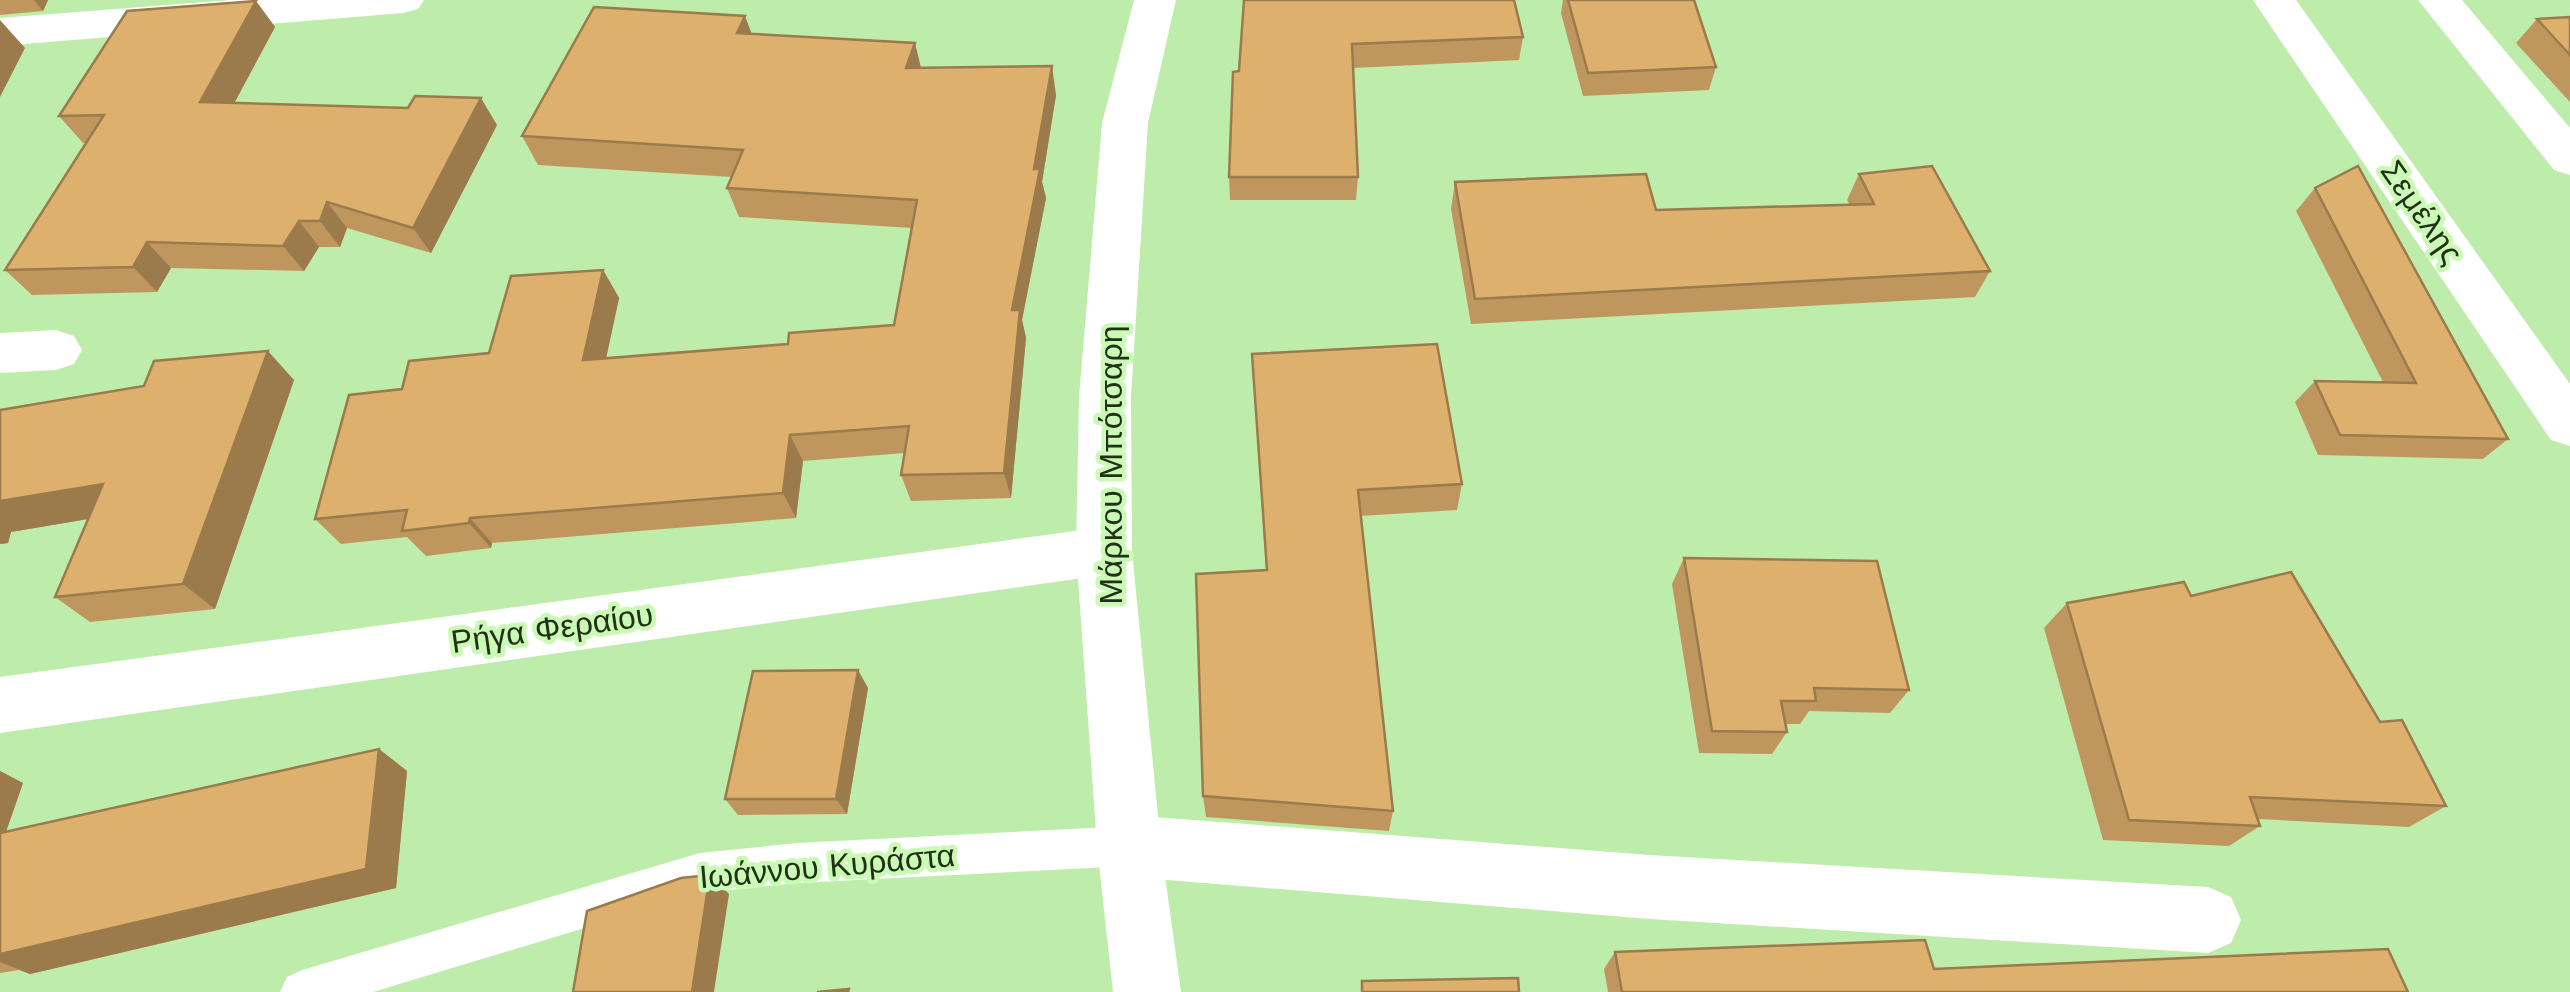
<svg xmlns="http://www.w3.org/2000/svg" width="2570" height="992" font-family="'Work Sans',sans-serif">
  <style>
    .lines { fill: none; stroke-linecap: round; stroke-linejoin: round }
    .service { fill: #fff; fill-rule: evenodd }
    .minor { fill: #fff; fill-rule: evenodd }
    .tertiary { fill: #fff; fill-rule: evenodd }
    .wall { fill: #bf975e }
    .shaded-wall { fill: #9b7b4c }
    .building { fill: #deb06d; stroke: #9b7b4c; stroke-width: 2.5 }
    .labels { text-anchor: middle; stroke-width: 9; stroke-linejoin: round; paint-order: stroke }
    .street-label { font-size: 32px; fill: #203117; stroke: #cbfab6 }
  </style>
  <rect width="100%" height="100%" fill="#beecaa"/>
  <g class="lines">
    <!-- service -->
    <polygon class="service" points="1129,826 1143,832 1149,846 1143,860 1129,866 797,883 700,893 373,992 280,992 287,977 302,970 700,853 797,843"/>
    <!-- minor -->
    <g class="minor">
      <polygon points="231,0 424,0 418,9 403,13 0,46 0,18"/>
      <polygon points="2253,0 2296,0 2570,384 2570,446 2551,440"/>
      <polygon points="2418,0 2462,0 2570,128 2570,175 2554,170"/>
      <polygon points="56,330 74,336 82,350 74,364 56,370 0,373 0,333"/>
      <polygon points="1104,527 1124,534 1132,551 1124,568 1104,575 0,733 0,677"/>
      <polygon points="1129,815 1650,855 2208,887 2231,897 2241,920 2231,943 2208,953 1650,919 1129,877 1106,868 1097,846 1106,824"/>
    </g>
    <!-- tertiary -->
    <polygon class="tertiary" points="1134,0 1176,0 1148,123 1131,397 1132,551 1161,846 1181,992 1113,992 1097,846 1076,551 1079,397 1102,123"/>
  </g>
  <!-- wall -->
  <g class="wall">
    <polygon points="0,0 48,0 43,11 0,15"/>
    <polygon points="1244,0 1523,37 1519,60 1353,68 1358,177 1356,200 1230,200 1229,177"/>
    <polygon points="1563,0 1694,0 1716,67 1709,90 1583,96 1561,13"/>
    <polygon points="256,1 275,27 234,103 497,125 431,253 347,228 340,247 319,247 304,271 171,268 157,292 32,295 5,270 86,143 83,143 59,116"/>
    <polygon points="2570,17 2570,102 2516,43 2537,19"/>
    <polygon points="752,34 1056,95 1042,182 1046,198 1022,320 1026,338 1011,498 911,501 901,475 905,453 803,461 796,518 492,543 491,548 426,556 407,537 341,544 315,519 402,389 489,353 603,270 619,298 606,358 788,344 894,325 912,228 739,217 727,188 732,177 538,165 522,136"/>
    <polygon points="1859,174 1990,271 1975,297 1471,324 1451,209 1455,182 1656,210 1850,205 1847,200"/>
    <polygon points="2315,188 2508,439 2483,459 2318,455 2295,402 2315,381 2383,382 2296,211"/>
    <polygon points="1252,354 1462,484 1457,510 1360,516 1393,811 1389,831 1206,817 1203,796 1266,570"/>
    <polygon points="294,380 215,609 90,622 55,597 88,519 11,532 8,543 0,544 0,410"/>
    <polygon points="1684,558 1909,690 1890,713 1809,711 1800,724 1786,724 1787,732 1772,754 1699,753 1672,584"/>
    <polygon points="2191,596 2380,722 2446,806 2409,827 2258,819 2260,826 2229,846 2103,840 2044,628 2067,603"/>
    <polygon points="868,688 847,814 738,815 725,799"/>
    <polygon points="379,749 407,771 396,888 30,974 19,970 0,973 0,771 23,783 6,831"/>
    <polygon points="1615,952 1934,969 2408,992 1608,992 1604,969"/>
  </g>
  <!-- shaded-wall -->
  <g class="shaded-wall">
    <polygon points="34,0 48,0 43,11"/>
    <polygon points="256,1 275,27 221,128 200,102"/>
    <polygon points="745,16 756,45 737,33"/>
    <polygon points="0,20 25,48 0,97"/>
    <polygon points="915,43 922,72 906,68"/>
    <polygon points="1052,66 1056,95 1042,182 1046,198 1022,320 1026,338 1011,498 1004,473 1012,310"/>
    <polygon points="481,98 497,125 431,253 413,228"/>
    <polygon points="327,202 347,228 340,247 320,221"/>
    <polygon points="299,221 319,247 304,271 283,246"/>
    <polygon points="147,242 171,268 157,292 133,267"/>
    <polygon points="603,270 619,298 600,387 583,360"/>
    <polygon points="268,351 294,380 215,609 183,584"/>
    <polygon points="790,435 803,461 796,518 783,493"/>
    <polygon points="103,484 135,511 11,532 8,543 0,544 0,501"/>
    <polygon points="470,518 492,543 491,548 469,523"/>
    <polygon points="858,670 868,688 847,814 836,799"/>
    <polygon points="379,749 407,771 396,888 30,974 0,962 0,954"/>
    <polygon points="0,771 23,783 0,849"/>
    <polygon points="710,875 729,894 714,992 692,992"/>
  </g>
  <!-- building -->
  <g class="building">
    <polygon points="1244,0 1514,0 1523,37 1352,44 1358,177 1229,177 1233,72 1239,71"/>
    <polygon points="1568,0 1694,0 1716,67 1588,73"/>
    <polygon points="256,1 200,102 408,108 415,96 481,98 413,228 327,202 320,221 299,221 283,246 147,242 133,267 5,270 104,115 59,116 127,11"/>
    <polygon points="594,7 745,16 737,33 915,43 906,68 1052,66 1034,169 1040,169 1012,310 1020,310 1004,473 901,475 909,426 790,435 783,493 470,518 469,523 402,531 407,510 315,519 349,395 402,389 409,361 489,353 511,276 603,270 583,360 788,344 789,333 894,325 917,200 727,188 743,150 522,136"/>
    <polygon points="2570,17 2570,55 2537,19"/>
    <polygon points="1932,166 1990,271 1475,299 1455,182 1646,174 1656,210 1874,204 1859,174"/>
    <polygon points="2358,166 2508,439 2340,435 2315,381 2416,383 2315,188"/>
    <polygon points="1437,344 1462,484 1358,490 1393,811 1203,796 1196,574 1267,570 1252,354"/>
    <polygon points="268,351 183,584 55,597 103,484 0,501 0,410 144,386 154,361"/>
    <polygon points="1684,558 1877,561 1909,690 1814,688 1816,701 1781,701 1787,732 1712,731"/>
    <polygon points="2291,572 2380,722 2402,720 2446,806 2250,797 2260,826 2129,820 2067,603 2184,582 2191,596"/>
    <polygon points="858,670 836,799 725,799 753,671"/>
    <polygon points="379,749 366,869 0,954 0,833"/>
    <polygon points="710,875 692,992 573,992 587,911 681,878"/>
    <polygon points="1925,940 1934,969 2388,949 2408,992 1622,992 1615,952"/>
    <polygon points="1518,978 1519,992 1362,992 1362,981"/>
    <polygon points="849,989 848,992 817,992"/>
  </g>
  <g class="labels">
    <!-- street labels -->
    <g class="street-label">
      <text transform="translate(2422 212) rotate(55)" y="11">Σεμέλης</text>
      <text transform="translate(1111 465) rotate(-90)" y="11">Μάρκου Μπότσαρη</text>
      <text transform="translate(552 628) rotate(-8)" y="11">Ρήγα Φεραίου</text>
      <text transform="translate(827 866) rotate(-5)" y="11">Ιωάννου Κυράστα</text>
    </g>
  </g>
</svg>
